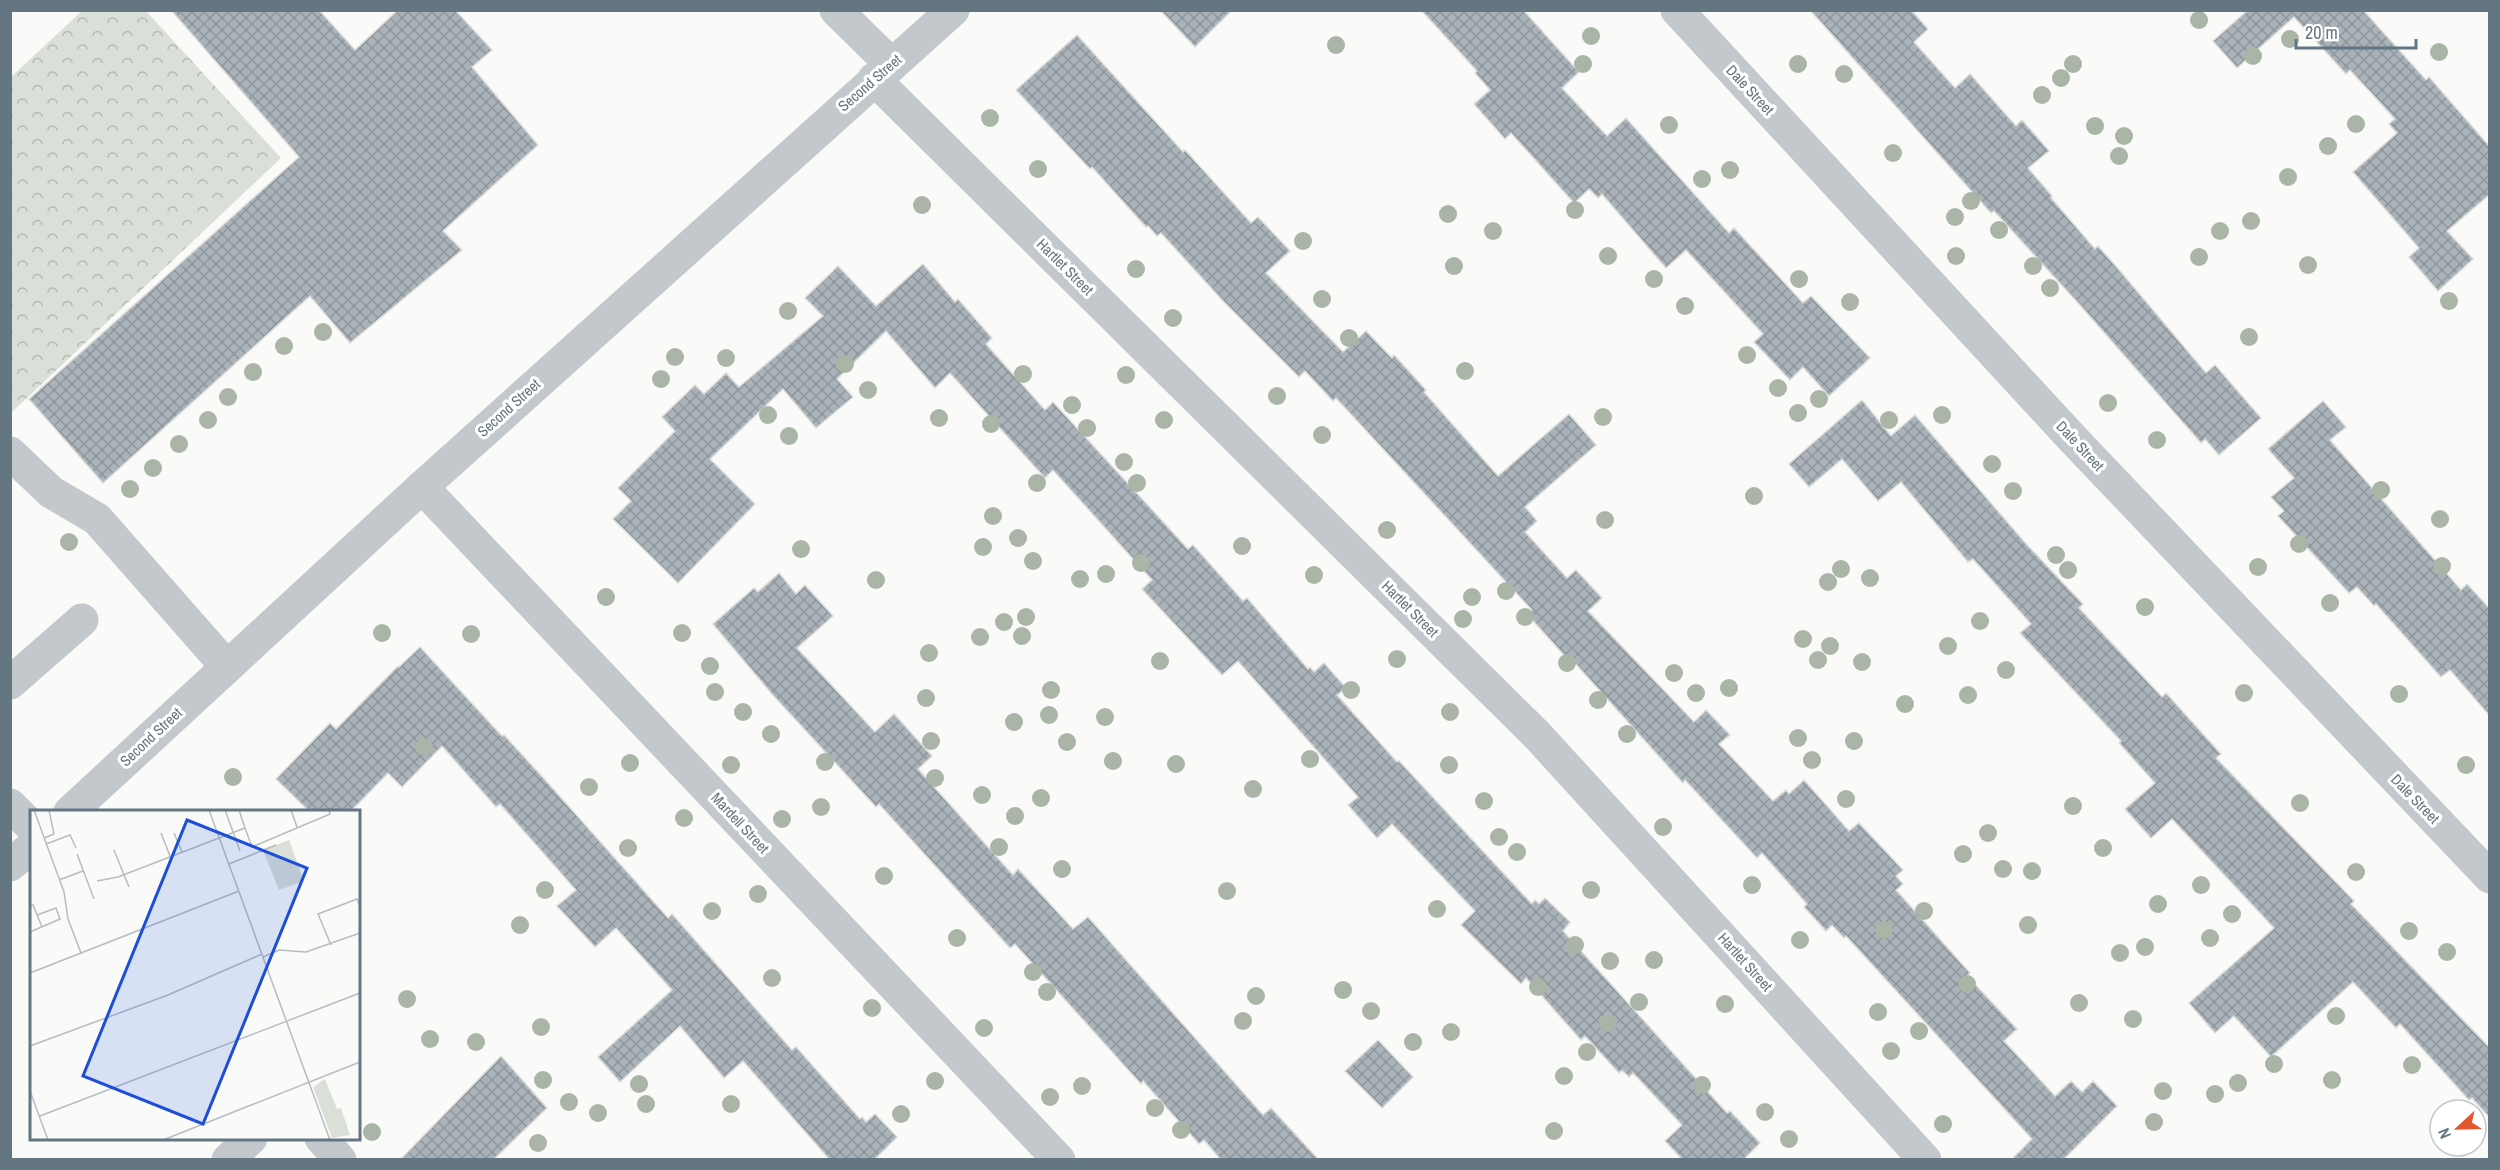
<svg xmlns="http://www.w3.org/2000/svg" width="2500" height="1170" font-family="'Archivo Narrow',sans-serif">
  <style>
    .forest { fill: url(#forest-crowns) }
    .building { fill: url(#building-cross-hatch); stroke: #dcdcda; stroke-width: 1.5 }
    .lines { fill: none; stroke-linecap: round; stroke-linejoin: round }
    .minor { stroke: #c3c8cc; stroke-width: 33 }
    .tree { fill: #aab4a7 }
    .labels { text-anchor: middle; stroke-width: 6; stroke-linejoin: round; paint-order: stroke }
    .street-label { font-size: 15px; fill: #657683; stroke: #fff }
    .inset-road { fill: none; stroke: #b5bdc2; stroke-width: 1.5 }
    .view { fill: #1d4ed8; fill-opacity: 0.15; stroke: #1d4ed8; stroke-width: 3 }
    .inset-edge { fill: none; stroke: #657683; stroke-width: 3 }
  </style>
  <defs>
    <pattern id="forest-crowns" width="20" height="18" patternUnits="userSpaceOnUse" patternTransform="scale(1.5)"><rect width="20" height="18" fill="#dadfd7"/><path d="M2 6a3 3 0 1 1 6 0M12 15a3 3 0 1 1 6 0" fill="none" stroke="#b4b9b4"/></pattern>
    <pattern id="building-cross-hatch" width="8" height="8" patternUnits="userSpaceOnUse" patternTransform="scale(1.5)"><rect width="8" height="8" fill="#aab3b9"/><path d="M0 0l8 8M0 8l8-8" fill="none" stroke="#8e969c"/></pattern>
  </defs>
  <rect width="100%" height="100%" fill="#fafaf8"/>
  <!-- forest -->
  <polygon class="forest" points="83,10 146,11 281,158 11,413 11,77"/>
  <!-- building -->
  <g class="building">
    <polygon points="171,10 319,10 355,50 398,10 455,10 492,50 472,67 538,145 443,231 462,250 350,343 310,296 103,483 29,399 299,157"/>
    <polygon points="1160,10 1232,10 1195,47"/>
    <polygon points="1421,10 1523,10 1579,72 1562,88 1607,136 1626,118 1729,233 1734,228 1803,303 1811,296 1870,358 1829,396 1803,367 1790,380 1754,342 1763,334 1686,250 1666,268 1602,194 1598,198 1589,189 1574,203 1511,133 1505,139 1474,104 1490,90 1475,73 1477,71"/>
    <polygon points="1810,10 1911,10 1928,29 1914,42 1955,88 1970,74 2016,126 2022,120 2049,151 2028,168 2052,196 2051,198 2095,249 2098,246 2120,271 2206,373 2215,365 2261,418 2219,455 2205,439 2201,443 2080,305 1994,211 1991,213"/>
    <polygon points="2248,10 2363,10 2426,80 2429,77 2490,147 2490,194 2447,231 2473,259 2438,291 2409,257 2419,248 2353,172 2397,133 2389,124 2395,119 2350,70 2346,74 2294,17 2237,68 2213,41"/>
    <polygon points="1077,35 1183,152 1185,150 1251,223 1258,217 1290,251 1266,273 1343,352 1366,331 1392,358 1394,355 1426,390 1424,392 1498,476 1569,414 1596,445 1525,507 1537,521 1525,532 1567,578 1576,570 1602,598 1588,611 1694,722 1706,710 1730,735 1719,744 1773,801 1786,790 1789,794 1804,780 1849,831 1859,823 1903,870 1896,876 1903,884 1896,890 1970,973 1967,976 2017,1029 2004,1041 2055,1096 2071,1081 2082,1092 2093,1081 2117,1106 2063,1160 2011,1160 2032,1139 1846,936 1844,938 1832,925 1826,931 1804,907 1807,904 1762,853 1757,858 1685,780 1683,783 1575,663 1572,664 1527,614 1532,610 1336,398 1333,401 1305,371 1299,377 1225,303 1161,233 1157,236 1148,226 1146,227 1092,167 1090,169 1016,90"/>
    <polygon points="923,264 955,302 958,299 992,338 986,344 1045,410 1053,402 1188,549 1193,545 1243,601 1247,598 1308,669 1310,667 1314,672 1324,663 1346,688 1337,695 1397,762 1399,761 1532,904 1535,900 1539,904 1545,898 1570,922 1563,931 1727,1113 1730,1111 1760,1143 1743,1160 1683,1160 1665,1141 1682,1125 1633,1073 1629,1077 1622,1070 1619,1073 1585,1036 1581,1040 1526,978 1521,984 1461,925 1475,911 1392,824 1377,838 1348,805 1358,797 1238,661 1222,675 1142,589 1152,580 1053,470 1045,478 950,373 935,388 886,331 837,379 853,397 816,428 783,389 710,459 755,504 678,583 613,519 631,501 618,488 675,431 662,417 695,385 704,394 726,373 739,387 823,316 805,298 838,266 876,306"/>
    <polygon points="1862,400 1891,436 1915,415 2027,545 2083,604 2079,608 2162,697 2166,693 2221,754 2216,758 2354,901 2351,904 2490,1048 2490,1118 2472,1098 2469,1100 2400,1024 2396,1028 2353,982 2271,1057 2234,1016 2215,1033 2189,1003 2274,928 2172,819 2151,838 2125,809 2155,783 2119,743 2121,741 2020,633 2031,624 1973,559 1968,562 1901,482 1878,501 1842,459 1809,487 1789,464"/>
    <polygon points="2323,401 2346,427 2330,440 2461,590 2467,584 2490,609 2490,716 2450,670 2441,677 2376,604 2374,606 2357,587 2349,593 2278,516 2284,511 2271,497 2294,478 2268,449"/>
    <polygon points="779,573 796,594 805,585 833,616 797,648 875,732 894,714 932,756 918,769 1013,875 1018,869 1073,929 1088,917 1263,1115 1271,1108 1319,1160 1221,1160 1204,1140 1199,1144 1143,1081 1141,1084 1015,944 1010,948 879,804 876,807 772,694 713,624 754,588 758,592"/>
    <polygon points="420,647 502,736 504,735 547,782 668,918 672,914 792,1050 796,1047 860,1119 862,1117 866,1122 875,1114 897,1137 874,1160 830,1160 743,1061 724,1078 680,1026 620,1082 598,1057 672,990 616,928 595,947 557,906 576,890 500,804 496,807 442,746 402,787 388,773 350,812 310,812 276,779 330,723 336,729 398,666 399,667"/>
    <polygon points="1378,1040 1413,1077 1382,1108 1345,1071"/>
    <polygon points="501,1056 547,1108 493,1160 400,1160"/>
  </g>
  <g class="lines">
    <!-- minor -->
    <g class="minor">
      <polyline points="836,10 892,65"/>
      <polyline points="1677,10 2072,438 2490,877"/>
      <polyline points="874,79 1538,736 1925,1160"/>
      <polyline points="10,453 51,492 97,519 227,667"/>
      <polyline points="422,487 1059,1160"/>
      <polyline points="10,683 82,620"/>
      <polyline points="10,805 32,827"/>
      <polyline points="70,812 422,487 953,10"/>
      <polyline points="10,865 32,847"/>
      <polyline points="321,1138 340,1160"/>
      <polyline points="228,1160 251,1138"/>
    </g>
  </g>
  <!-- trees -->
  <g class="tree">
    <circle cx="2199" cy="20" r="9"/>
    <circle cx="1591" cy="36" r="9"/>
    <circle cx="2290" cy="39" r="9"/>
    <circle cx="1336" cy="45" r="9"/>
    <circle cx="2439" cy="52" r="9"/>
    <circle cx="2253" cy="56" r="9"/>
    <circle cx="1583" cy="64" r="9"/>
    <circle cx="1798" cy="64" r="9"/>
    <circle cx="2073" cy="64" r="9"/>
    <circle cx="1844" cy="74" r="9"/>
    <circle cx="2061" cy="78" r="9"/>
    <circle cx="2042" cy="95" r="9"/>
    <circle cx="990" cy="118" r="9"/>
    <circle cx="2356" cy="124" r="9"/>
    <circle cx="1669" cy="125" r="9"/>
    <circle cx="2095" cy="126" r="9"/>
    <circle cx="2124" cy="136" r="9"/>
    <circle cx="2328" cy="146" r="9"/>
    <circle cx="1893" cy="153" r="9"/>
    <circle cx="2119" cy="156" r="9"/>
    <circle cx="1038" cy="169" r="9"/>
    <circle cx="1730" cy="170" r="9"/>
    <circle cx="2288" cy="177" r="9"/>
    <circle cx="1702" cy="179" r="9"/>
    <circle cx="1971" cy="201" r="9"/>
    <circle cx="922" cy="205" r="9"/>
    <circle cx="1575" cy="210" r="9"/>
    <circle cx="1448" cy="214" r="9"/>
    <circle cx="1955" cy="217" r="9"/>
    <circle cx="2251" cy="221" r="9"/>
    <circle cx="1999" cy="230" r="9"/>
    <circle cx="1493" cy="231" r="9"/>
    <circle cx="2220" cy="231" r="9"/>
    <circle cx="1303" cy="241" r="9"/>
    <circle cx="1608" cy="256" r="9"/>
    <circle cx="1956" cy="256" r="9"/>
    <circle cx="2199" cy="257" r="9"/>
    <circle cx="2308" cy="265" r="9"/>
    <circle cx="1454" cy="266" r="9"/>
    <circle cx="2033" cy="266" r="9"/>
    <circle cx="1136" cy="269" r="9"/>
    <circle cx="1654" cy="279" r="9"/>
    <circle cx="1799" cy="279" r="9"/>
    <circle cx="2050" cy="288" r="9"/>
    <circle cx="1322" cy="299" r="9"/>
    <circle cx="2449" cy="301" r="9"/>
    <circle cx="1850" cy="302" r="9"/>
    <circle cx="1685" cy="306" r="9"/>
    <circle cx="788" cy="311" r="9"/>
    <circle cx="1173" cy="318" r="9"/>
    <circle cx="323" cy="332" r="9"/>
    <circle cx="2249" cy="337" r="9"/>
    <circle cx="1349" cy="338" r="9"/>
    <circle cx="284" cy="346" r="9"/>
    <circle cx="1747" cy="355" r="9"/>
    <circle cx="675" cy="357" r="9"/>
    <circle cx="726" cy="358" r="9"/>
    <circle cx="845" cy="364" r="9"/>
    <circle cx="1465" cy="371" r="9"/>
    <circle cx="253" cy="372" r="9"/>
    <circle cx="1023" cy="374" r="9"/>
    <circle cx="1126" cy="375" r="9"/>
    <circle cx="661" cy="379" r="9"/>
    <circle cx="1778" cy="388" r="9"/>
    <circle cx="868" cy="390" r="9"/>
    <circle cx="1277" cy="396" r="9"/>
    <circle cx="228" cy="397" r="9"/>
    <circle cx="1819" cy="399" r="9"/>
    <circle cx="2108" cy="403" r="9"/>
    <circle cx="1072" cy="405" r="9"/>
    <circle cx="1798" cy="413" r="9"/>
    <circle cx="768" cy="415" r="9"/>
    <circle cx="1942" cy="415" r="9"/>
    <circle cx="1603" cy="417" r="9"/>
    <circle cx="939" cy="418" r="9"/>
    <circle cx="208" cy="420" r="9"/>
    <circle cx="1164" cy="420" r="9"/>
    <circle cx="1889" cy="420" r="9"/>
    <circle cx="991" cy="424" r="9"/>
    <circle cx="1087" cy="428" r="9"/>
    <circle cx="1322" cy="435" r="9"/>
    <circle cx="789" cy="436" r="9"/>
    <circle cx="2157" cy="440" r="9"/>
    <circle cx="179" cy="444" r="9"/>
    <circle cx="1124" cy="462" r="9"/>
    <circle cx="1992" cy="464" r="9"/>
    <circle cx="153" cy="468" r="9"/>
    <circle cx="1037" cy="483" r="9"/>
    <circle cx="1137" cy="483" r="9"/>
    <circle cx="130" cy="489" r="9"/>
    <circle cx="2381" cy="490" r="9"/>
    <circle cx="2013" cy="491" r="9"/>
    <circle cx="1754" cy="496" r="9"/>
    <circle cx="993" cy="516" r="9"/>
    <circle cx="2440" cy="519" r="9"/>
    <circle cx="1605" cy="520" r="9"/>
    <circle cx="1387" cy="530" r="9"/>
    <circle cx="1018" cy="538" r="9"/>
    <circle cx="69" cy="542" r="9"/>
    <circle cx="2299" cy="544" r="9"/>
    <circle cx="1242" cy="546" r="9"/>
    <circle cx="983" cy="547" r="9"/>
    <circle cx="801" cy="549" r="9"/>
    <circle cx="2056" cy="555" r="9"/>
    <circle cx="1033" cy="561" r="9"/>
    <circle cx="1141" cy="563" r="9"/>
    <circle cx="2442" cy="566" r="9"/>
    <circle cx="2258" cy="567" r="9"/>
    <circle cx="1841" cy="569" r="9"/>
    <circle cx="2068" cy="570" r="9"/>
    <circle cx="1106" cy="574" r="9"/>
    <circle cx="1314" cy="575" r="9"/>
    <circle cx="1870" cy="578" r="9"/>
    <circle cx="1080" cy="579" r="9"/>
    <circle cx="876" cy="580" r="9"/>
    <circle cx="1828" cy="582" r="9"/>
    <circle cx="1506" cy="591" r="9"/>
    <circle cx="606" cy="597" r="9"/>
    <circle cx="1472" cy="597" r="9"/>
    <circle cx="2330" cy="603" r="9"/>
    <circle cx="2145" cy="607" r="9"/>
    <circle cx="1026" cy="617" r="9"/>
    <circle cx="1525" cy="617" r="9"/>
    <circle cx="1463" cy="619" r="9"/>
    <circle cx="1980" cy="621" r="9"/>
    <circle cx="1004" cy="622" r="9"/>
    <circle cx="382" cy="633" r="9"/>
    <circle cx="682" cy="633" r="9"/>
    <circle cx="471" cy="634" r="9"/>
    <circle cx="1022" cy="636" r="9"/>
    <circle cx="980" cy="637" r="9"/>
    <circle cx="1803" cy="639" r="9"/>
    <circle cx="1830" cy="646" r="9"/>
    <circle cx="1948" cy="646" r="9"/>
    <circle cx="929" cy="653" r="9"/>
    <circle cx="1397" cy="659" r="9"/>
    <circle cx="1818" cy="660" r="9"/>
    <circle cx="1160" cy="661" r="9"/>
    <circle cx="1862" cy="662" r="9"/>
    <circle cx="1567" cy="663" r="9"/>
    <circle cx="710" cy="666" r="9"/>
    <circle cx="2006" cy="670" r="9"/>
    <circle cx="1674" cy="673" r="9"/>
    <circle cx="1729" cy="688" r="9"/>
    <circle cx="1051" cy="690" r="9"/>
    <circle cx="1351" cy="690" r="9"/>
    <circle cx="715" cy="692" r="9"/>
    <circle cx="1696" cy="693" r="9"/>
    <circle cx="2244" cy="693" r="9"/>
    <circle cx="2399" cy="694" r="9"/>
    <circle cx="1968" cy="695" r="9"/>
    <circle cx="926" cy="698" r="9"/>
    <circle cx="1598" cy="700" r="9"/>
    <circle cx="1905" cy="704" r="9"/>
    <circle cx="743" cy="712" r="9"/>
    <circle cx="1450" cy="712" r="9"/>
    <circle cx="1049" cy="715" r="9"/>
    <circle cx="1105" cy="717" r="9"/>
    <circle cx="1014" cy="722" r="9"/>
    <circle cx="771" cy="734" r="9"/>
    <circle cx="1627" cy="734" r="9"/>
    <circle cx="1798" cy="738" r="9"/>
    <circle cx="931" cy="741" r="9"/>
    <circle cx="1854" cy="741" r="9"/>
    <circle cx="1067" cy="742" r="9"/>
    <circle cx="424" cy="747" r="9"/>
    <circle cx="1310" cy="759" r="9"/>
    <circle cx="1812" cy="760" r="9"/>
    <circle cx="1113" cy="761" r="9"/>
    <circle cx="825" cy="762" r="9"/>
    <circle cx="630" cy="763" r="9"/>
    <circle cx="1176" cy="764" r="9"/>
    <circle cx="731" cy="765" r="9"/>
    <circle cx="1449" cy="765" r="9"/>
    <circle cx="2466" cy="765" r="9"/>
    <circle cx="233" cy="777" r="9"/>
    <circle cx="935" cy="778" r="9"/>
    <circle cx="589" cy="787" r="9"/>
    <circle cx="1253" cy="789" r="9"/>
    <circle cx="982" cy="795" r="9"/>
    <circle cx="1041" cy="798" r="9"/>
    <circle cx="1846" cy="799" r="9"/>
    <circle cx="1484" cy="801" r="9"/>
    <circle cx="2300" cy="803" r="9"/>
    <circle cx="2073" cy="806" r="9"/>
    <circle cx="821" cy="807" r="9"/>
    <circle cx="1015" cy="816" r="9"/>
    <circle cx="684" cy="818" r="9"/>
    <circle cx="782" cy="819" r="9"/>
    <circle cx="1663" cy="827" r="9"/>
    <circle cx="1988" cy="833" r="9"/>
    <circle cx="1499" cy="837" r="9"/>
    <circle cx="999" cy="847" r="9"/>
    <circle cx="628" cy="848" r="9"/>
    <circle cx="2103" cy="848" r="9"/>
    <circle cx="1517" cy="852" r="9"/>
    <circle cx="1963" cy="854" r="9"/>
    <circle cx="1062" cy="869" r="9"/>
    <circle cx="2003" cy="869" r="9"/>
    <circle cx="2032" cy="871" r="9"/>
    <circle cx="2356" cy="872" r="9"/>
    <circle cx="884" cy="876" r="9"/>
    <circle cx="1752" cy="885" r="9"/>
    <circle cx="2201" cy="885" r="9"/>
    <circle cx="545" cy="890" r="9"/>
    <circle cx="1591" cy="890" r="9"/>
    <circle cx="1227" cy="891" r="9"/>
    <circle cx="758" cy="894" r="9"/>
    <circle cx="2158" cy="904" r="9"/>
    <circle cx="1437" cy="909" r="9"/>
    <circle cx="712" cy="911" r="9"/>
    <circle cx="1924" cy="911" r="9"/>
    <circle cx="2232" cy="914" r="9"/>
    <circle cx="520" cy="925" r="9"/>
    <circle cx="2028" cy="925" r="9"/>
    <circle cx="1884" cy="930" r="9"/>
    <circle cx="2409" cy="931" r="9"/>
    <circle cx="957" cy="938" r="9"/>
    <circle cx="2210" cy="938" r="9"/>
    <circle cx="1800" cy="940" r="9"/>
    <circle cx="1575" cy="945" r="9"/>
    <circle cx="2145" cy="947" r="9"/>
    <circle cx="2447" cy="952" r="9"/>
    <circle cx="2120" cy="953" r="9"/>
    <circle cx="1654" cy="960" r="9"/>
    <circle cx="1610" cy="961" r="9"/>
    <circle cx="1033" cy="972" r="9"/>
    <circle cx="772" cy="978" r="9"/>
    <circle cx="1967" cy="984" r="9"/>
    <circle cx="1538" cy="987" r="9"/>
    <circle cx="1343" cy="990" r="9"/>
    <circle cx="1047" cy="992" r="9"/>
    <circle cx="1256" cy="996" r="9"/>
    <circle cx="407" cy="999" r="9"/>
    <circle cx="1639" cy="1002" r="9"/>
    <circle cx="2079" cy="1003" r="9"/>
    <circle cx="1725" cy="1004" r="9"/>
    <circle cx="872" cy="1008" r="9"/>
    <circle cx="1371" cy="1011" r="9"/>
    <circle cx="1878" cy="1012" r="9"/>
    <circle cx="2336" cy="1016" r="9"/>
    <circle cx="2133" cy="1019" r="9"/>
    <circle cx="1243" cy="1021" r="9"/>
    <circle cx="1608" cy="1023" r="9"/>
    <circle cx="541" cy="1027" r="9"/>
    <circle cx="984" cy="1028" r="9"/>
    <circle cx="1919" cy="1031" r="9"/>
    <circle cx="1451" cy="1032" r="9"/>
    <circle cx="430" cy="1039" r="9"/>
    <circle cx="476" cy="1042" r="9"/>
    <circle cx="1413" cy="1042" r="9"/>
    <circle cx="1891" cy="1051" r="9"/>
    <circle cx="1587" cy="1052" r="9"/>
    <circle cx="2274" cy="1064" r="9"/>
    <circle cx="2412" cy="1065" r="9"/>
    <circle cx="1564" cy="1076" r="9"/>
    <circle cx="543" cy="1080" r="9"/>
    <circle cx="2332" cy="1080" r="9"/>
    <circle cx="935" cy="1081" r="9"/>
    <circle cx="2238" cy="1083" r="9"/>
    <circle cx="639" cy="1084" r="9"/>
    <circle cx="1702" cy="1085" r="9"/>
    <circle cx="1082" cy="1086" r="9"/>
    <circle cx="2163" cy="1091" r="9"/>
    <circle cx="2215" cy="1094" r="9"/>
    <circle cx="1050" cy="1097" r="9"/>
    <circle cx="569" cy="1102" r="9"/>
    <circle cx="646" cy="1104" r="9"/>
    <circle cx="731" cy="1104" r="9"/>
    <circle cx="1155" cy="1108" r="9"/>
    <circle cx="1765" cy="1112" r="9"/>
    <circle cx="598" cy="1113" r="9"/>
    <circle cx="901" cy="1114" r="9"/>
    <circle cx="2154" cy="1122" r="9"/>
    <circle cx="1943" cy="1124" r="9"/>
    <circle cx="1181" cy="1130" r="9"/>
    <circle cx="1554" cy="1131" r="9"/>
    <circle cx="372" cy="1132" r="9"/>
    <circle cx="1789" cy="1139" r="9"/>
    <circle cx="538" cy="1143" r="9"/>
  </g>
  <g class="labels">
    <!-- street labels -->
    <g class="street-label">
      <text transform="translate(870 83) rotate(-41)" y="5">Second Street</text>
      <text transform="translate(1750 90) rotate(47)" y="5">Dale Street</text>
      <text transform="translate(1065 267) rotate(45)" y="5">Hartlet Street</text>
      <text transform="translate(509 408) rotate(-42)" y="5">Second Street</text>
      <text transform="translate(2080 446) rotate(47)" y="5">Dale Street</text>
      <text transform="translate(1410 609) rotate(45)" y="5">Hartlet Street</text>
      <text transform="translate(151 737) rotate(-43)" y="5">Second Street</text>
      <text transform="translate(2415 799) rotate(46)" y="5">Dale Street</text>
      <text transform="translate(740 823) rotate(47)" y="5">Mardell Street</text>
      <text transform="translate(1745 962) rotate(48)" y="5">Hartlet Street</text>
    </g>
  </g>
  <!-- overview -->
  <g transform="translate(30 810)">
    <rect width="330" height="330" fill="#fafaf8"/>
    <path d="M 295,269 L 307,299 L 311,298 L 320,325 L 302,328 L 283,277 Z" fill="#dadfd7"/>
    <path d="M 259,30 L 274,71 L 249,80 L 233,40 Z" fill="#dadfd7"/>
    <path class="inset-road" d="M 4,0 L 34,82 L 38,109 L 51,143M 179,0 L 300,330M 195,0 L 210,41M 209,0 L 215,18M 261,0 L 267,17M 131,23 L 140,46M 144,23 L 152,42M 14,28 L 24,24 L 19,0M 16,34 L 40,25 L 46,38M 84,40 L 99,77M 47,44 L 64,89M 199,54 L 246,35M 29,70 L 53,61M 67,71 L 88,67 L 215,18 L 222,37 L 300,4 L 299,0M 0,96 L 3,95 L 12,117M 0,122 L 30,109 L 26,98 L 7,105M 301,135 L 288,104 L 327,89 L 330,96M 233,147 L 249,140 L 276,142 L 330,123M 0,163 L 209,81M 0,236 L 138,185 L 232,144M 0,281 L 18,330M 10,306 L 330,183M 133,330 L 330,252"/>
    <path class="view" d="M 157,10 L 277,58 L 173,314 L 53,266 Z"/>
    <rect width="330" height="330" class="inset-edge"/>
  </g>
  <!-- border -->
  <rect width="2500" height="1170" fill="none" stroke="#657683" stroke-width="24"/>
  <!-- north arrow -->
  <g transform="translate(2458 1128) rotate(248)"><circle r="28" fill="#ffffff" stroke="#c1c8cd" stroke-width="1.5"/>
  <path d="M0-4.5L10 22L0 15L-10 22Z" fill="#e4572e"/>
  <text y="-9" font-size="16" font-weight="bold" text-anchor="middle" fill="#657683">N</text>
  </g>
  <!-- scale -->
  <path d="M2296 39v9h120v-9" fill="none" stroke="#657683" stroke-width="3"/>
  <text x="2305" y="39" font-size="18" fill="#657683" stroke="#ffffff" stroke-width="4.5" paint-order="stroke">20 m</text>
</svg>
